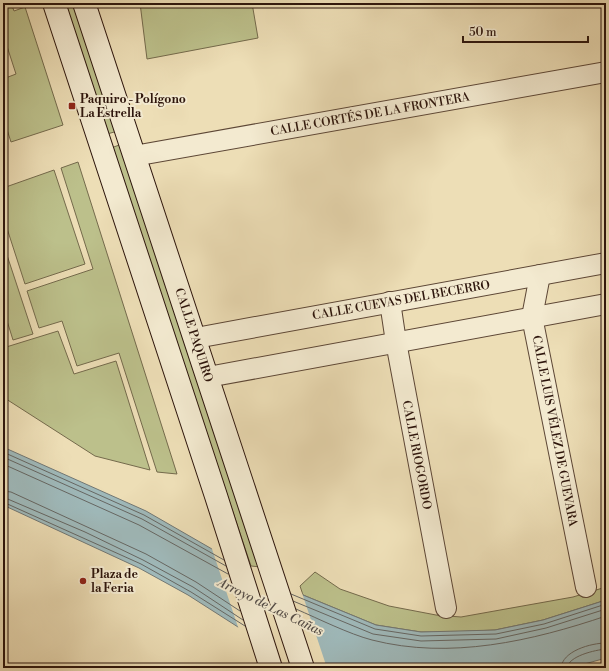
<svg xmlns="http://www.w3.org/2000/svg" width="609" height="671" font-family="'Libre Bodoni',serif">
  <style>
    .green { fill: #bcc08b; stroke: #746a4c }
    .water { fill: #9fb9ba; stroke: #717774 }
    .pier { fill: #eddeb6 }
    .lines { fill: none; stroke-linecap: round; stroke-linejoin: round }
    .shore { stroke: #666763; stroke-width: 1 }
    .minor-casing { stroke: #5d4736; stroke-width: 22 }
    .secondary-casing { stroke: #2d150c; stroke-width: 24 }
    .minor { stroke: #f3ead0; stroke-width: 20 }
    .secondary { stroke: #f3ead0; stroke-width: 22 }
    .poi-dot { fill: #8f2418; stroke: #f3ead0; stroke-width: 1.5 }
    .labels { text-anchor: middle; stroke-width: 4; stroke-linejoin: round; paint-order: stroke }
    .poi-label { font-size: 12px; font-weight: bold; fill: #2d150c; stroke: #f3ead0; text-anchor: start }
    .street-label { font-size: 12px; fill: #2d150c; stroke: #f3ead0 }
    .water-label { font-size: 13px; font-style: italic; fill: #554e49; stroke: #f3ead0 }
  </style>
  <rect width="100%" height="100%" fill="#eddeb6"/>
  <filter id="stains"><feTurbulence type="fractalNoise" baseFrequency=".005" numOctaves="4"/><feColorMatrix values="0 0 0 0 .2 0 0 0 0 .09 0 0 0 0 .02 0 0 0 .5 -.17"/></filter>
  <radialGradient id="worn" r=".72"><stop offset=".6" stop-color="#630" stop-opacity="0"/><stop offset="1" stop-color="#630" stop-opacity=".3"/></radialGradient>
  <!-- green -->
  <g class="green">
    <polygon points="3,3 11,3 14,11 25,7 63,125 11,142 3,117 3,79 16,74 3,34"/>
    <polygon points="64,3 77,3 118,131 107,134"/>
    <polygon points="140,3 252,3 258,38 147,59"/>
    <polygon points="122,144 261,567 251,566 111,148"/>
    <polygon points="78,162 177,474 157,472 119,353 77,366 62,321 39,328 27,291 93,269 61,168"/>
    <polygon points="54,170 85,264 25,284 3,216 3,188"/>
    <polygon points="3,243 33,334 13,340 3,308"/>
    <polygon points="58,331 74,374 116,361 150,470 95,456 3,397 3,348"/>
    <polygon points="315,572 340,589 389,606 436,615 461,617 573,597 606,587 606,600 543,620 495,630 450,632 421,632 376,625 303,595 300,586"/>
  </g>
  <!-- water -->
  <polygon class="water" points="3,447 146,511 212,549 303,595 376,625 421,632 495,630 543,620 606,600 606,658 570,668 320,668 238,627 188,595 139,568 3,505"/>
  <!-- pier -->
  <polygon class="pier" points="211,546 302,593 327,668 315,668 239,630"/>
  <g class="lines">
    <!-- shore -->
    <g class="shore">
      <polyline points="3,452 144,515 224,560"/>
      <polyline points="3,457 142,519 226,566"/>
      <polyline points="3,464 139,525 228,574"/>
      <polyline points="3,491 11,492 146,554 196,582 240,611"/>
      <polyline points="3,497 85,532 143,560 193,587 243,620"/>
      <polyline points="3,502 141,564 191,592 245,626"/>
      <polyline points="291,594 375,629 421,636 496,634 544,624 606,604"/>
      <polyline points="293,601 373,634 421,641 496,639 546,628 606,609"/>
      <path d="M 296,609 C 319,619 349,634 372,640 C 450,660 532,641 606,616"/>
      <path d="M 561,668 C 562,651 591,643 606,643"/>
      <path d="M 567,668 C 568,656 595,650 606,649"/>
    </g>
    <!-- minor casing -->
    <g class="minor-casing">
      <g id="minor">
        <polyline points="134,156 606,72"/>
        <polyline points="540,275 532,317 586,587"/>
        <polyline points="390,302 396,342 446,608"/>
        <polyline points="196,338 606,263"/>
        <polyline points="208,377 606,304"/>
      </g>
    </g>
    <!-- secondary casing -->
    <g class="secondary-casing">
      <g id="secondary">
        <polyline points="54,3 216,496 271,668"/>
        <polyline points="84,3 303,668"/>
      </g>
    </g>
    <!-- minor -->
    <use href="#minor" class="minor"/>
    <!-- secondary -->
    <use href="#secondary" class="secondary"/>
  </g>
  <!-- markers -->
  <g class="poi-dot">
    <rect x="68" y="102" width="8" height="8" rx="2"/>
    <circle cx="83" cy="581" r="4"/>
  </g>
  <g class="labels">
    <!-- poi labels -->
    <g class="poi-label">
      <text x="80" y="103">Paquiro - Polígono<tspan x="80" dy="14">La Estrella</tspan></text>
      <text x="91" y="578">Plaza de<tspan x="91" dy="14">la Feria</tspan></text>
    </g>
    <!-- street labels -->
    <g class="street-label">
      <text transform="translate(370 114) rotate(-10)" y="4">CALLE CORTÉS DE LA FRONTERA</text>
      <text transform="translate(401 300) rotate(-10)" y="4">CALLE CUEVAS DEL BECERRO</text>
      <text transform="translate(194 335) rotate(72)" y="4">CALLE PAQUIRO</text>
      <text transform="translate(555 431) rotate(79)" y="4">CALLE LUIS VÉLEZ DE GUEVARA</text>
      <text transform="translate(417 455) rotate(79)" y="4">CALLE RIOGORDO</text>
    </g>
    <!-- water labels -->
    <g class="water-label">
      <text transform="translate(271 606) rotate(26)" y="5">Arroyo de Las Cañas</text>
    </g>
  </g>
  <!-- margin -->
  <rect width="609" height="671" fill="none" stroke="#eddeb6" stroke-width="16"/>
  <rect x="4" y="4" width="601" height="663" fill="none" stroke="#2d150c" stroke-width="2"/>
  <rect x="8" y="8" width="593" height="655" fill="none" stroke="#2d150c"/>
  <!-- scale -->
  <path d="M463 36v6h125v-6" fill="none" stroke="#2d150c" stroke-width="2"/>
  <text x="469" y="36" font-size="12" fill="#2d150c" stroke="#f3ead0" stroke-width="3" paint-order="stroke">50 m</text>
  <rect width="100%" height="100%" filter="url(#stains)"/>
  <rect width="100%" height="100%" fill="url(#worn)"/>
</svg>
